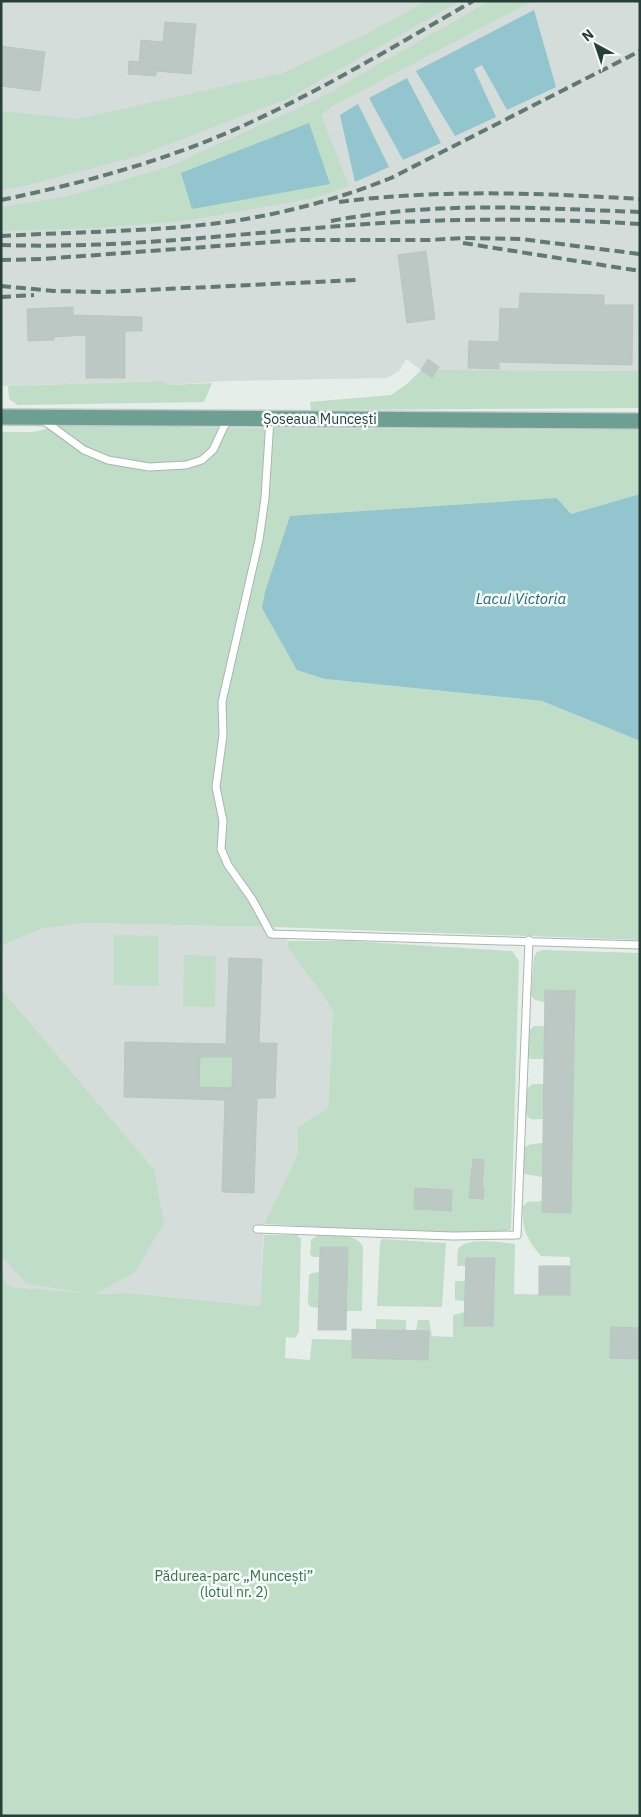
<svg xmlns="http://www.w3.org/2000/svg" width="641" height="1817" font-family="'IBM Plex Sans',sans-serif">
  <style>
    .built { fill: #d4ddd9 }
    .green { fill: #c0ddc8 }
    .water { fill: #92c5ce }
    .building { fill: #bbc8c3; stroke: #b8c7c1; fill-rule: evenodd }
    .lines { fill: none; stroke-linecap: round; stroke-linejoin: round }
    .lane-casing { stroke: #a9b6b1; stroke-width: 9 }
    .primary-casing { stroke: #c2c9c7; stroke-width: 18 }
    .lane { stroke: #fff; stroke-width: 7 }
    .primary { stroke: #6da093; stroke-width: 15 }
    .rail { stroke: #607a73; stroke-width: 4; stroke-dasharray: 10 5; stroke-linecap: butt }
    .labels { text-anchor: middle; stroke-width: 5; stroke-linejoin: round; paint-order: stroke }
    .street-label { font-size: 14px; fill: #263f38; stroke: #f6faf8 }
    .park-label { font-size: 14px; fill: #32734c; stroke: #f6faf8 }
    .water-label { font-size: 15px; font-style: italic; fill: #236977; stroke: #f6faf8 }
  </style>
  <rect width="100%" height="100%" fill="#e6eeea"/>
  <!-- built -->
  <g class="built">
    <polygon points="1,1 640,1 640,371 437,370 432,378 406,359 399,371 387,378 227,381 170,385 164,381 1,386"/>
    <polygon points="82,923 274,927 288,941 288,947 333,1010 328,1108 297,1128 298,1154 264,1224 260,1306 128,1293 93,1294 11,1287 1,1276 1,946 41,929"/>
  </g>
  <!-- green -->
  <g class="green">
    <polygon points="427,1 460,1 287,99 138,156 21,187 1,190 1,111 78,119 283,73 366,34"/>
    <polygon points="490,1 532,1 331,107 321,115 349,186 314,198 185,221 96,228 1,231 1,207 64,197 168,167 314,101"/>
    <polygon points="421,370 432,378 437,370 640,371 640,408 311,410 310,402 391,395 408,383"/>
    <polygon points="164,381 170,385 212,383 204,402 18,405 9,399 8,386"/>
    <polygon points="65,425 233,428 640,430 640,494 571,514 557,498 325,679 542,701 640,741 640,940 274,927 82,923 41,929 1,946 1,432 33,432"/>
    <polygon points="114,935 158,936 158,986 114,985"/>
    <polygon points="288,941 351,941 512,951 519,961 511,1229 505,1232 432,1233 264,1224 298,1154 297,1128 328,1108 333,1010 288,947"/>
    <path d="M 542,950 L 640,953 L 640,1816 L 1,1816 L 1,1276 L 11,1287 L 83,1293 L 26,1283 L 1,1255 L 1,989 L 154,1170 L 164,1223 L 135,1272 L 95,1294 L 128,1293 L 260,1306 L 264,1235 L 297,1235 L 301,1239 L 299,1332 L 295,1338 L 286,1337 L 285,1358 L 310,1360 L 312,1339 L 352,1340 L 352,1358 L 427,1360 L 416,1331 L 418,1320 L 429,1320 L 432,1336 L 453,1337 L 453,1315 L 465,1312 L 465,1325 L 493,1326 L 495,1258 L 467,1258 L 466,1266 L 457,1266 C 458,1261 457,1254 458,1250 C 463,1236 503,1243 515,1244 L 514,1294 L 570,1295 L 570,1257 L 541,1256 C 526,1238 522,1229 523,1206 L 527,1202 L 542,1201 L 542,1212 L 571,1212 L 575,991 L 546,990 L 545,1002 L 535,1000 L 531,995 L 534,957 L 537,952 Z"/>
    <polygon points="184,955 216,956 215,1007 183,1006"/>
    <polygon points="534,1026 545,1026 544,1059 530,1059 528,1056 528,1032"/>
    <polygon points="200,1057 233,1057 232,1088 199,1087"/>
    <path d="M 533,1084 L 544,1084 L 543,1119 C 540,1119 534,1120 531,1119 C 522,1116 523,1087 533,1084 Z"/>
    <path d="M 543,1143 L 542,1177 L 525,1174 L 523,1172 C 524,1150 518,1144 543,1143 Z"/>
    <path d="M 318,1235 C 333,1236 356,1232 363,1247 L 362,1311 L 347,1311 L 348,1247 L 320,1247 L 319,1257 L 313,1257 L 310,1254 L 311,1240 Z"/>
    <polygon points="382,1239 446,1243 442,1307 377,1306 380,1243"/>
    <polygon points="319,1272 318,1308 311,1307 308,1304 309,1275 312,1273"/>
    <polygon points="455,1281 466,1281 465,1301 455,1300"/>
    <polygon points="376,1319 406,1320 406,1330 376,1329"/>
  </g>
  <!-- water -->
  <g class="water">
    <polygon points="534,10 556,87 507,110 482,65 474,69 496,117 455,136 416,71"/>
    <polygon points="407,78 441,143 403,160 369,98"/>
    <polygon points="358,104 389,167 355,182 340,115"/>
    <polygon points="309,123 330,184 192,209 181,173"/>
    <polygon points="640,494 640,741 542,701 325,679 297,670 262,608 265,592 290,516 557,498 571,514"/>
  </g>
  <!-- building -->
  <g class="building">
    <polygon points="165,22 196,24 191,74 156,71 156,76 128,74 129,61 139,62 141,40 163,42"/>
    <polygon points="1,46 45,52 40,91 1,86"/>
    <polygon points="426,251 435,319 407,323 398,255"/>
    <polygon points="520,293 604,295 604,305 633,305 632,365 499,362 499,369 468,368 469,341 499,342 500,308 519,309"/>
    <polygon points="73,307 73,315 142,317 142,331 125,331 125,378 86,378 86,335 54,337 54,340 28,341 27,309"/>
    <polygon points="428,359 439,367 432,378 421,370"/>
    <path d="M 229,958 L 262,959 L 259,1043 L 277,1043 L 275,1098 L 257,1098 L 254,1193 L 222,1192 L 225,1100 L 124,1097 L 125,1042 L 226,1044 ZM 200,1057 L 233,1057 L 232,1088 L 199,1087 Z"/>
    <polygon points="545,990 575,991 571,1213 542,1212"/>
    <polygon points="473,1159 484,1160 482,1188 484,1188 483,1199 469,1198"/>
    <polygon points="415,1188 452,1190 451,1211 414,1209"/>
    <polygon points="320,1247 348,1247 346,1330 318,1330"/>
    <polygon points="466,1258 495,1258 493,1326 464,1326"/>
    <rect x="539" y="1266" width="31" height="29"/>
    <polygon points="611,1327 640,1328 640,1359 610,1358"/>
    <polygon points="352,1329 429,1331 428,1360 352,1358"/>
  </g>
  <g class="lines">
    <!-- lane casing -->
    <g class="lane-casing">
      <g id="lane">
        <polyline points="270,419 265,498 259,540 222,702 223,735 216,787 223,821 221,849 228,865 252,899 271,934 640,945"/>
        <polyline points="43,420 84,450 108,460 149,467 186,465 202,460 213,450 228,418"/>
        <polyline points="257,1229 453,1236 517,1235 529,940"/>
      </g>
    </g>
    <!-- primary casing -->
    <g class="primary-casing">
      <polyline id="primary" points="1,417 640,421"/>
    </g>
    <!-- lane -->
    <use href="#lane" class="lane"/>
    <!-- primary -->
    <use href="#primary" class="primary"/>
    <!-- rail -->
    <g class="rail">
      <path d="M 1,200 C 79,184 157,163 229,132 C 314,95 393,47 473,1"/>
      <path d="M 339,202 C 438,189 540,193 640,199"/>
      <path d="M 331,221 C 433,201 536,208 640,212"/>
      <path d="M 1,236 C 71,232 141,232 211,224 C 271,217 334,201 391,178 L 640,51"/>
      <polyline points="463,243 640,271"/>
      <path d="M 1,245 C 118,249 236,234 352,225 C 448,218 544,218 640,224"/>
      <polyline points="1,260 42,259 299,240 428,240 467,238 521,239 640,254"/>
      <polyline points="1,286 54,291 103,292 357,280"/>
      <polyline points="1,297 34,295"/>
    </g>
  </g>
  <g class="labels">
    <!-- street labels -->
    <g class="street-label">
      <text x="320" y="424">Șoseaua Muncești</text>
    </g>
    <!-- park labels -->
    <g class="park-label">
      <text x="234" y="1581">Pădurea-parc „Muncești”<tspan x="234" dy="16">(lotul nr. 2)</tspan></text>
    </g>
    <!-- water labels -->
    <g class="water-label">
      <text x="521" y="604">Lacul Victoria</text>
    </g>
  </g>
  <!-- border -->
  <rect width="641" height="1817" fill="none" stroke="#263f38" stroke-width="5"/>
  <!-- north arrow -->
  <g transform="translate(596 45) rotate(320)" stroke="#f6faf8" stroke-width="4" paint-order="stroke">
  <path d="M0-4L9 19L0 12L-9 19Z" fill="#263f38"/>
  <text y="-8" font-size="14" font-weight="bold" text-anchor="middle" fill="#263f38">N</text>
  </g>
</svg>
